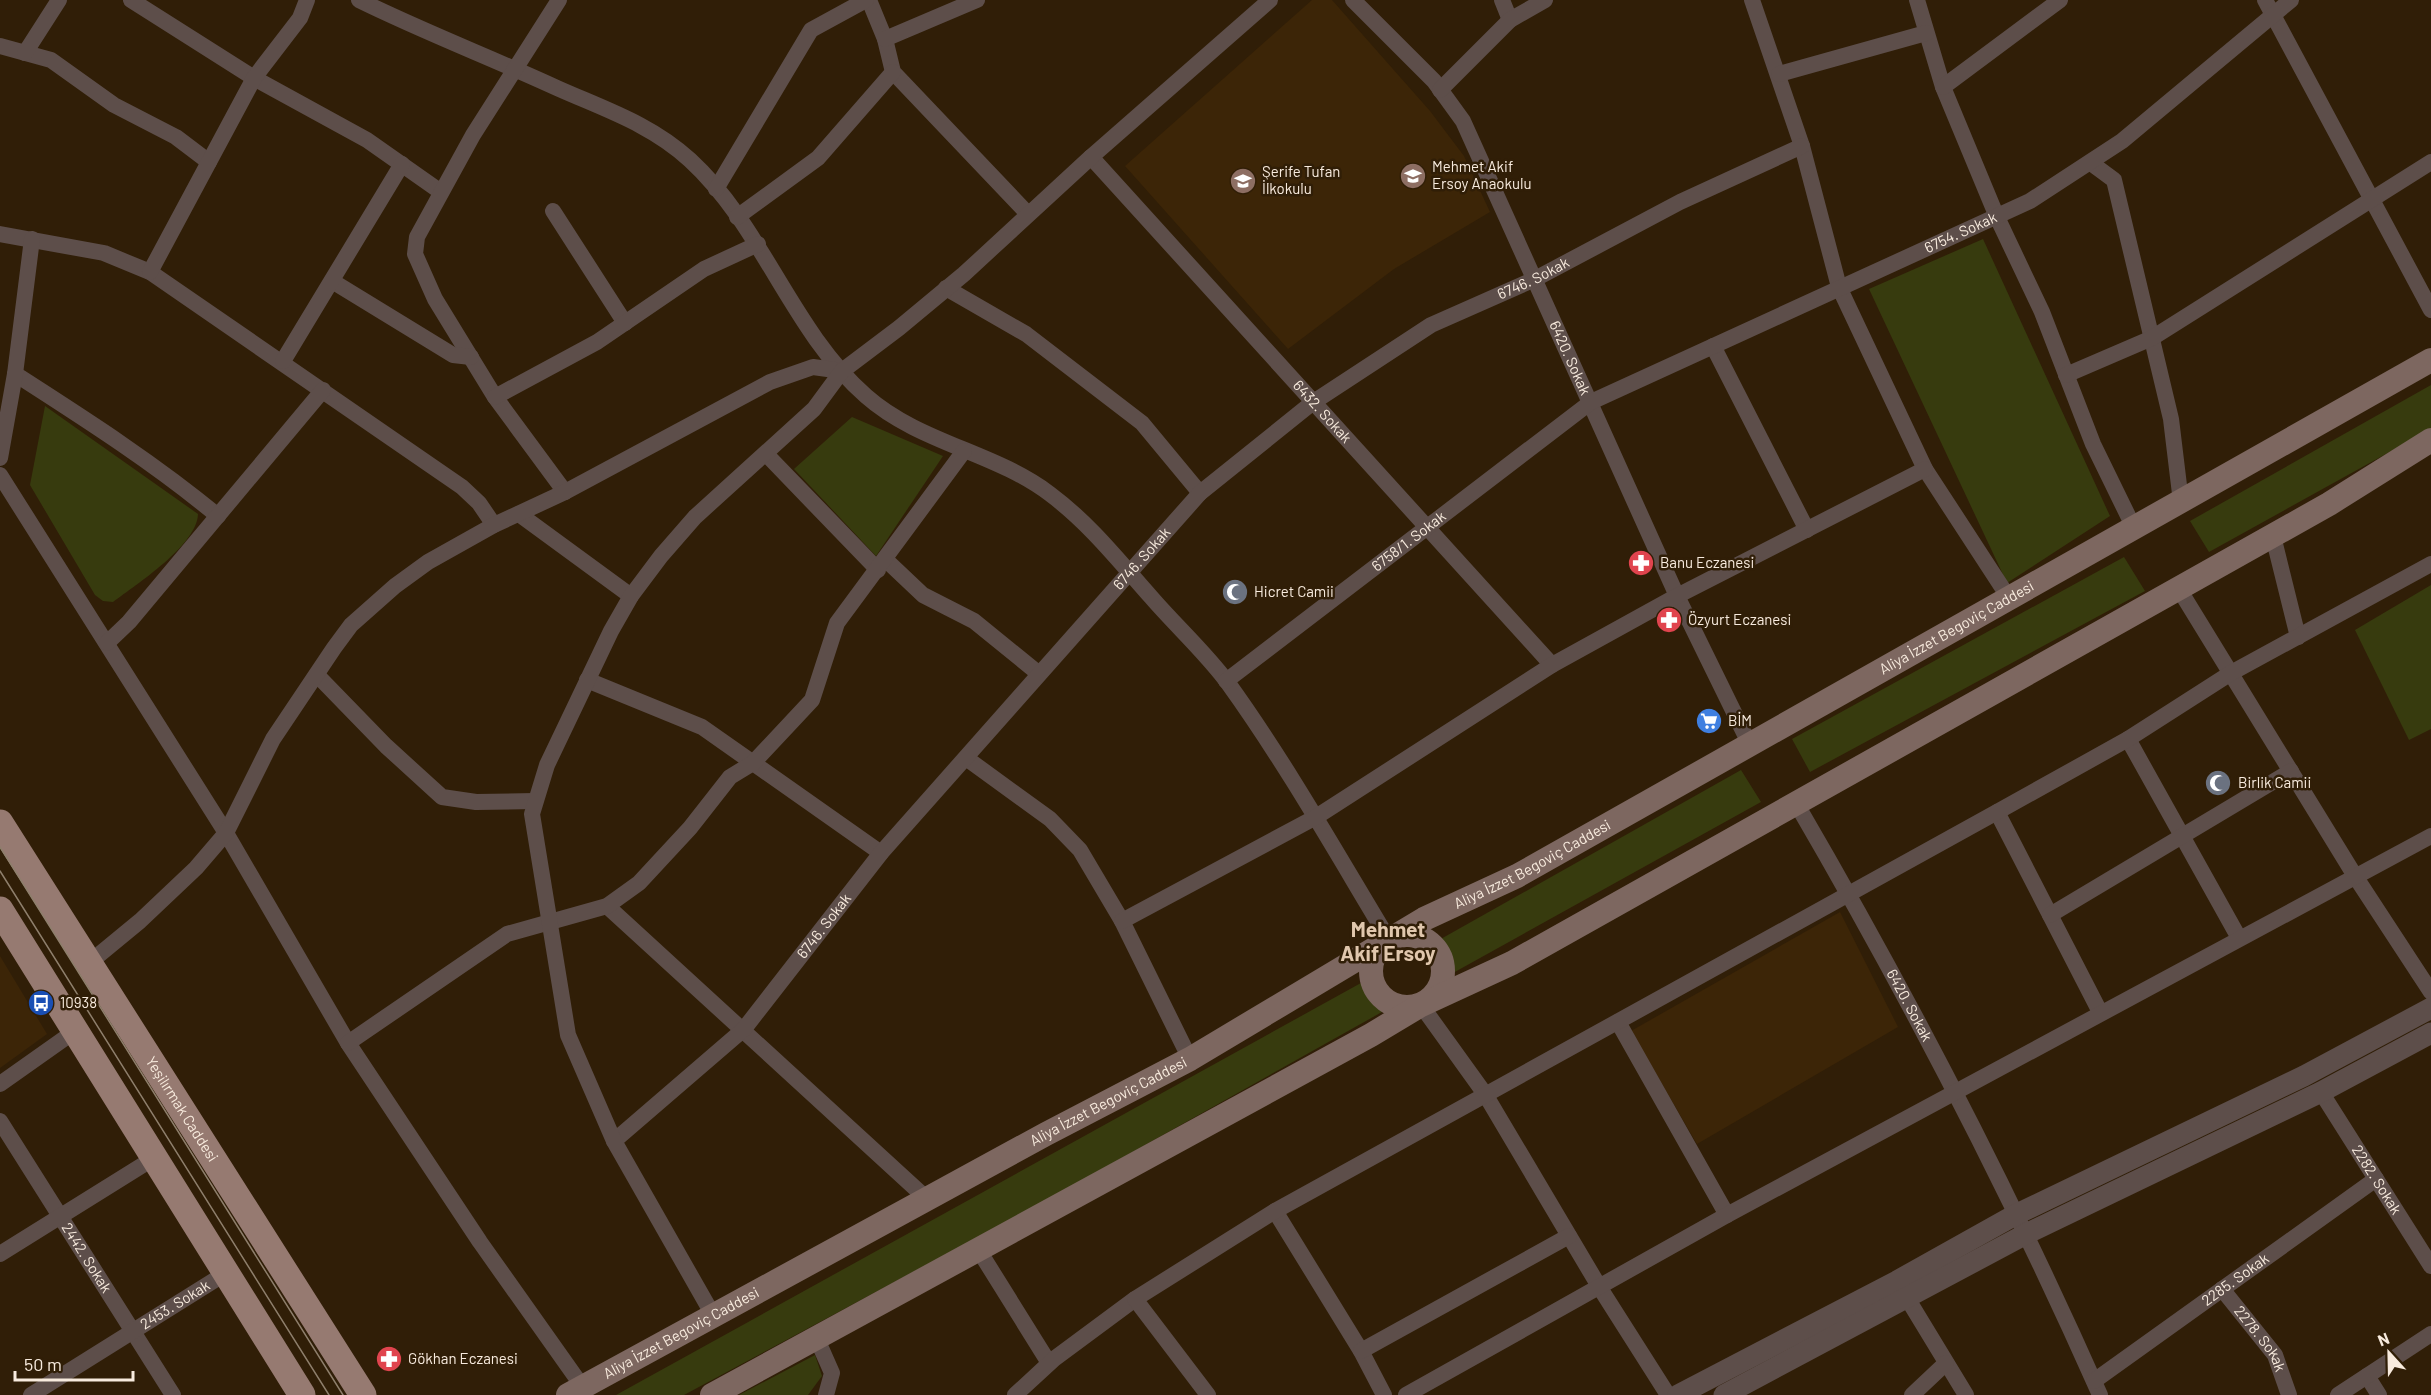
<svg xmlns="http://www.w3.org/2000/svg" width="2431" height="1395" font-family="Barlow,sans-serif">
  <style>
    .built { fill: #3c2507 }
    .green { fill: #373b0e }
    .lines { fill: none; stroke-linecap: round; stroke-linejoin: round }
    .minor { stroke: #5d4e4a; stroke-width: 16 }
    .tertiary { stroke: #5d4e4a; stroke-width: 21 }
    .secondary { stroke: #7d6760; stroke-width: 24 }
    .primary { stroke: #967a71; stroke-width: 27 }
    .tram { stroke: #8e7f6c; stroke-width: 1.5 }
    .labels { text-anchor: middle; stroke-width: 5; stroke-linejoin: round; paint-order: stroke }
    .poi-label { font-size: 15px; fill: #f8ebde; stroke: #301e07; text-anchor: start }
    .street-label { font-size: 15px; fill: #f8ebde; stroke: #301e07 }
    .district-label { font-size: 21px; font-weight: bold; fill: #e0c7ad; stroke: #301e07 }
  </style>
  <rect width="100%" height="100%" fill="#301e07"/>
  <!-- built -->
  <g class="built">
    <polygon points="1312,0 1332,0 1430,111 1464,156 1490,212 1394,269 1288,349 1125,166"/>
    <polygon points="1840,912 1898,1027 1697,1144 1631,1031"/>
    <polygon points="0,956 47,1034 0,1068"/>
  </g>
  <!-- green -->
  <g class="green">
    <polygon points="1983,239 2110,516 2007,583 1869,289"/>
    <polygon points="2431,385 2431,429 2209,552 2190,521"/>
    <path d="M 45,406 L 198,514 C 197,545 137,584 113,602 L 103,601 L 95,595 L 30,485 Z"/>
    <polygon points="852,417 943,456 876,556 794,469"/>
    <polygon points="2124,557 2145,591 1810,772 1792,739"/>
    <polygon points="2431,585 2431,729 2409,740 2355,630"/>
    <polygon points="1741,770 1761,802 1453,973 1439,940"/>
    <polygon points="1379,973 1398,1003 1047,1200 684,1395 616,1395"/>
    <polygon points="815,1355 822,1376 808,1395 739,1395"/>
  </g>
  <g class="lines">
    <!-- minor -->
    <g class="minor">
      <polyline points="131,0 254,78 367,140 441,192"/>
      <path d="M 359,0 C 424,32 492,58 557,88 C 604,109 651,124 690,160 C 763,227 791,330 866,396 C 919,443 995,452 1050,494 C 1089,523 1119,561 1151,597 C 1176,626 1206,653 1228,683 C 1287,765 1337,854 1389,940"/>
      <polyline points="559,0 473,135 417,237 415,254 435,299 495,397 565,492"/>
      <polyline points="869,0 885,39 893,72 1028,214"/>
      <path id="s1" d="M 1353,0 L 1434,81 L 1463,121 L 1677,596 L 1750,745"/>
      <polyline points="1502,0 1510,20"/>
      <polyline points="1752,0 1802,146 1839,287 1925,469 2009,598"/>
      <polyline points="1917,0 1943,87 1997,217 2042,312 2093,444 2134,528"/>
      <polyline points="2265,0 2431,310"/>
      <polyline points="885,39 977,0"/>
      <polyline points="0,46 51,60 114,105 176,137 209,162"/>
      <polyline points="25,53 59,0"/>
      <polyline points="1779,74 1926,33"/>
      <polyline points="1943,87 2060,0"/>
      <polyline points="1440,90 1510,20 1545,0"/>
      <path id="s2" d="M 1091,157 L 1552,665"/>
      <polyline points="2091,163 2114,180 2171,419 2181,502"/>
      <polyline points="716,189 811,30 866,0"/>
      <polyline points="553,211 625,323"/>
      <polyline points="737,217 818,158 893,72"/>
      <polyline points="0,234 104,253 150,272 462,487 479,503 494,525"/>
      <polyline points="150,272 254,78 300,18 307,0"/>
      <polyline points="332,281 453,355 471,357"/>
      <polyline points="946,288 1026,334 1142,423 1200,493"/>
      <polyline points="1713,346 1807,530"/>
      <polyline points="283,361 402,164"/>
      <path d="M 15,374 C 85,419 154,463 218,516"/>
      <polyline points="2066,375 2152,338 2431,162"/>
      <polyline points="495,397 597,342 704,269 758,244"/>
      <polyline points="766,454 878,570"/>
      <polyline points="0,458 15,374 32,239"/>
      <polyline points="0,475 226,833 348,1043 480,1242 582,1386"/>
      <polyline points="519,514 631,596"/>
      <polyline points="2273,536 2298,637"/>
      <polyline points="886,560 923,595 974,621 1038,673"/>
      <polyline points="2179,589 2355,876 2431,992"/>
      <polyline points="107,643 129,622 323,390"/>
      <polyline points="317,675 386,746 442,797 476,802 535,801"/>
      <polyline points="587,680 702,727 881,853"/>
      <path id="s3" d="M 1226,681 L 1591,402 L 2030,201 L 2122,141 L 2291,0"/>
      <polyline points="2128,739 2239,938"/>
      <polyline points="966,758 1050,819 1080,850 1122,921 1190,1059"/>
      <path id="s4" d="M 1796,803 C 1908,995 2010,1192 2100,1395"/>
      <polyline points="1997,812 2100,1012"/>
      <polyline points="607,906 927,1199"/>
      <polyline points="2050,915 2291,771"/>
      <polyline points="1122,921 1316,817 1552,665 1677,596 1925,469"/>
      <polyline points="89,963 140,921 196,868 226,833 273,739 334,648 351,625 395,586 428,562 494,525 565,492 770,382 813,367 842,371"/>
      <polyline points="1421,1005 1485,1094 1600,1288 1668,1395"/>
      <polyline points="1618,1022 1727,1215"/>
      <polyline points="348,1043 507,934 607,906 639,883 690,828 730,777 753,763 812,700 837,623 964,451"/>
      <polyline points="0,1084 75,1031"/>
      <path id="s5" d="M 2321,1092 L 2431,1266"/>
      <path id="s6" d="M 0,1121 L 173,1395"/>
      <path id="s7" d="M 614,1141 L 744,1029 L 881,853 L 1200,493 L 1312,403 L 1431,325 L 1535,279 L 1680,202 L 1802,146"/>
      <polyline points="1275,1211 1361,1351 1384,1395"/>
      <polyline points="978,1249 1049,1363"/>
      <polyline points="0,1254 154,1158"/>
      <polyline points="1901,1288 1966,1395"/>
      <path id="s8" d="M 2222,1289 L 2275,1355 L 2289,1395"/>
      <polyline points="713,1315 614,1141 568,1035 532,814 547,765 611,631 631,596 661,556 695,517 814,409 842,371 899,328 964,274 1091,157 1270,0"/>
      <polyline points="817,1339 832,1373 826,1395"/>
      <polyline points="1361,1351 1569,1236"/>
      <polyline points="2367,1376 2379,1395"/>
      <path id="s9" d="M 2094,1381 L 2376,1179"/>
      <path id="s10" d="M 31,1395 L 226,1273"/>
      <polyline points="1015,1395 1054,1359 1135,1299"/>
      <polyline points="1208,1395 1135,1299 1275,1211 1997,812 2128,739 2231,673 2431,564"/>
      <polyline points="1406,1395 1727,1215 2431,836"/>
      <polyline points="1912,1395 1946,1363"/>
      <polyline points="2338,1395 2431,1334"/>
    </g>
    <!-- tertiary -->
    <g class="tertiary">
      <polyline points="1678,1395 1897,1281 2015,1215 2304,1076 2431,1008"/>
      <polyline points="1724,1395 2026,1234 2321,1092 2431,1033"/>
    </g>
    <!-- secondary -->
    <g class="secondary">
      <circle cx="1407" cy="971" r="36"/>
      <path id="s11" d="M 568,1395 L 1046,1134 L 1190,1059 L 1424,919 L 1517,876 L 2431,360"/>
      <polyline points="712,1395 1371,1035 1421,1005 1512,963 2329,504 2431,440"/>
    </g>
    <!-- primary -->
    <g class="primary">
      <path id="s12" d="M 0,823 L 363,1395"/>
      <polyline points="0,910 302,1395"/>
    </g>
    <!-- tram -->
    <g class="tram">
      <polyline points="0,847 343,1395"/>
      <polyline points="0,871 329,1395"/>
    </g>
  </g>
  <!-- icons -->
  <defs>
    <g id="school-disc" transform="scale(1.35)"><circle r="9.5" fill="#8d6e63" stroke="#301e07"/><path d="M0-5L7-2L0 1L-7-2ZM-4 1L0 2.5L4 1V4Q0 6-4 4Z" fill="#fff"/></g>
    <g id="pharmacy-disc" transform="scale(1.35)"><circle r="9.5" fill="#e0444e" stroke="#301e07"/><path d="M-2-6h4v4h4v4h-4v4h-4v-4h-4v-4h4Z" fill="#fff"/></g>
    <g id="mosque-disc" transform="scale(1.35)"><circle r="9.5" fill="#6b7280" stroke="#301e07"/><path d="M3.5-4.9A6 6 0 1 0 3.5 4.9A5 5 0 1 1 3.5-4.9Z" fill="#fff"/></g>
    <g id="supermarket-disc" transform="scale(1.35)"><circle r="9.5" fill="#3f7fe0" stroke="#301e07"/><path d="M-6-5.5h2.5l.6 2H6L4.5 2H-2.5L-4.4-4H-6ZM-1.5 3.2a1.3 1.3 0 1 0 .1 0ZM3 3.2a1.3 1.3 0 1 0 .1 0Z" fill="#fff"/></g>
    <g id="bus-disc" transform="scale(1.35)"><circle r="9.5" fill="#1a4fb4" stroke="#301e07"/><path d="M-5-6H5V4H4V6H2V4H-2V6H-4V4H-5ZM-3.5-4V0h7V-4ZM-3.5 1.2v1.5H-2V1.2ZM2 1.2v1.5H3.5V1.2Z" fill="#fff"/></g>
  </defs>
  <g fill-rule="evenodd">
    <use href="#school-disc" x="1413" y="176"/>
    <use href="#school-disc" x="1243" y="181"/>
    <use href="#pharmacy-disc" x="1641" y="563"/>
    <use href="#mosque-disc" x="1235" y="592"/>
    <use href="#pharmacy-disc" x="1669" y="620"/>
    <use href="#supermarket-disc" x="1709" y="721"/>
    <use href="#mosque-disc" x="2218" y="783"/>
    <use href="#bus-disc" x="41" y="1003"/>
    <use href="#pharmacy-disc" x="389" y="1359"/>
  </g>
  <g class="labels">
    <!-- poi labels -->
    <g class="poi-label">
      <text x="1432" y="172">Mehmet Akif<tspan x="1432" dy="17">Ersoy Anaokulu</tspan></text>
      <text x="1262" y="177">Şerife Tufan<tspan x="1262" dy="17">İlkokulu</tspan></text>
      <text x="1660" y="568">Banu Eczanesi</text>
      <text x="1254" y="597">Hicret Camii</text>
      <text x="1688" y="625">Özyurt Eczanesi</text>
      <text x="1728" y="726">BİM</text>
      <text x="2238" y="788">Birlik Camii</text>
      <text x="60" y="1008">10938</text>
      <text x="408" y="1364">Gökhan Eczanesi</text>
    </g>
    <!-- street labels -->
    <g class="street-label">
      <text dy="5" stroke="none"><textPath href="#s3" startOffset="866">6754. Sokak</textPath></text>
      <text dy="5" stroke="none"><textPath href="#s7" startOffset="1274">6746. Sokak</textPath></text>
      <text dy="5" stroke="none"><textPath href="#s1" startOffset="424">6420. Sokak</textPath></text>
      <text dy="5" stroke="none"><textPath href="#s2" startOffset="344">6432. Sokak</textPath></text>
      <text dy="5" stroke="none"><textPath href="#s3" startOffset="230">6758/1. Sokak</textPath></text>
      <text dy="5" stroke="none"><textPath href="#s7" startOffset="788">6746. Sokak</textPath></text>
      <text dy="5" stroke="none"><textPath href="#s11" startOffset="1587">Aliya İzzet Begoviç Caddesi</textPath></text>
      <text dy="5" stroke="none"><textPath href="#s11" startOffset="1101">Aliya İzzet Begoviç Caddesi</textPath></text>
      <text dy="5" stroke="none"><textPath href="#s7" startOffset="302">6746. Sokak</textPath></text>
      <text dy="5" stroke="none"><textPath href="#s4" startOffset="232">6420. Sokak</textPath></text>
      <text dy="5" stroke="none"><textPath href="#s11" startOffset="615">Aliya İzzet Begoviç Caddesi</textPath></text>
      <text dy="5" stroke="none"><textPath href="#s12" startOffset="339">Yeşilırmak Caddesi</textPath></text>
      <text dy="5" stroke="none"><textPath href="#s5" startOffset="104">2282. Sokak</textPath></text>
      <text dy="5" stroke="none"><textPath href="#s6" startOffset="162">2442. Sokak</textPath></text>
      <text dy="5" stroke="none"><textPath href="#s9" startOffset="174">2285. Sokak</textPath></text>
      <text dy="5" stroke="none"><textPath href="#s10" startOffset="170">2453. Sokak</textPath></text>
      <text dy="5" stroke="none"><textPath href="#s11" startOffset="129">Aliya İzzet Begoviç Caddesi</textPath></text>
      <text dy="5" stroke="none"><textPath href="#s8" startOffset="63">2278. Sokak</textPath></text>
    </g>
    <!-- district labels -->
    <g class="district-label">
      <text x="1388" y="937">Mehmet<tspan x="1388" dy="24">Akif Ersoy</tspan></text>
    </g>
  </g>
  <!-- north arrow -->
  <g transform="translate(2389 1353) rotate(338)" stroke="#301e07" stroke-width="4.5" paint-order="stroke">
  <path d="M0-4.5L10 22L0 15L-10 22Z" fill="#f8ebde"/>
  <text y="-9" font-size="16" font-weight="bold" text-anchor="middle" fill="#f8ebde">N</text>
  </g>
  <!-- scale -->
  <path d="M15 1371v9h118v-9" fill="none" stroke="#f8ebde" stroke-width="3"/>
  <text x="24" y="1371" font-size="18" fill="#f8ebde" stroke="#301e07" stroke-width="4.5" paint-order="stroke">50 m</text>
</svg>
